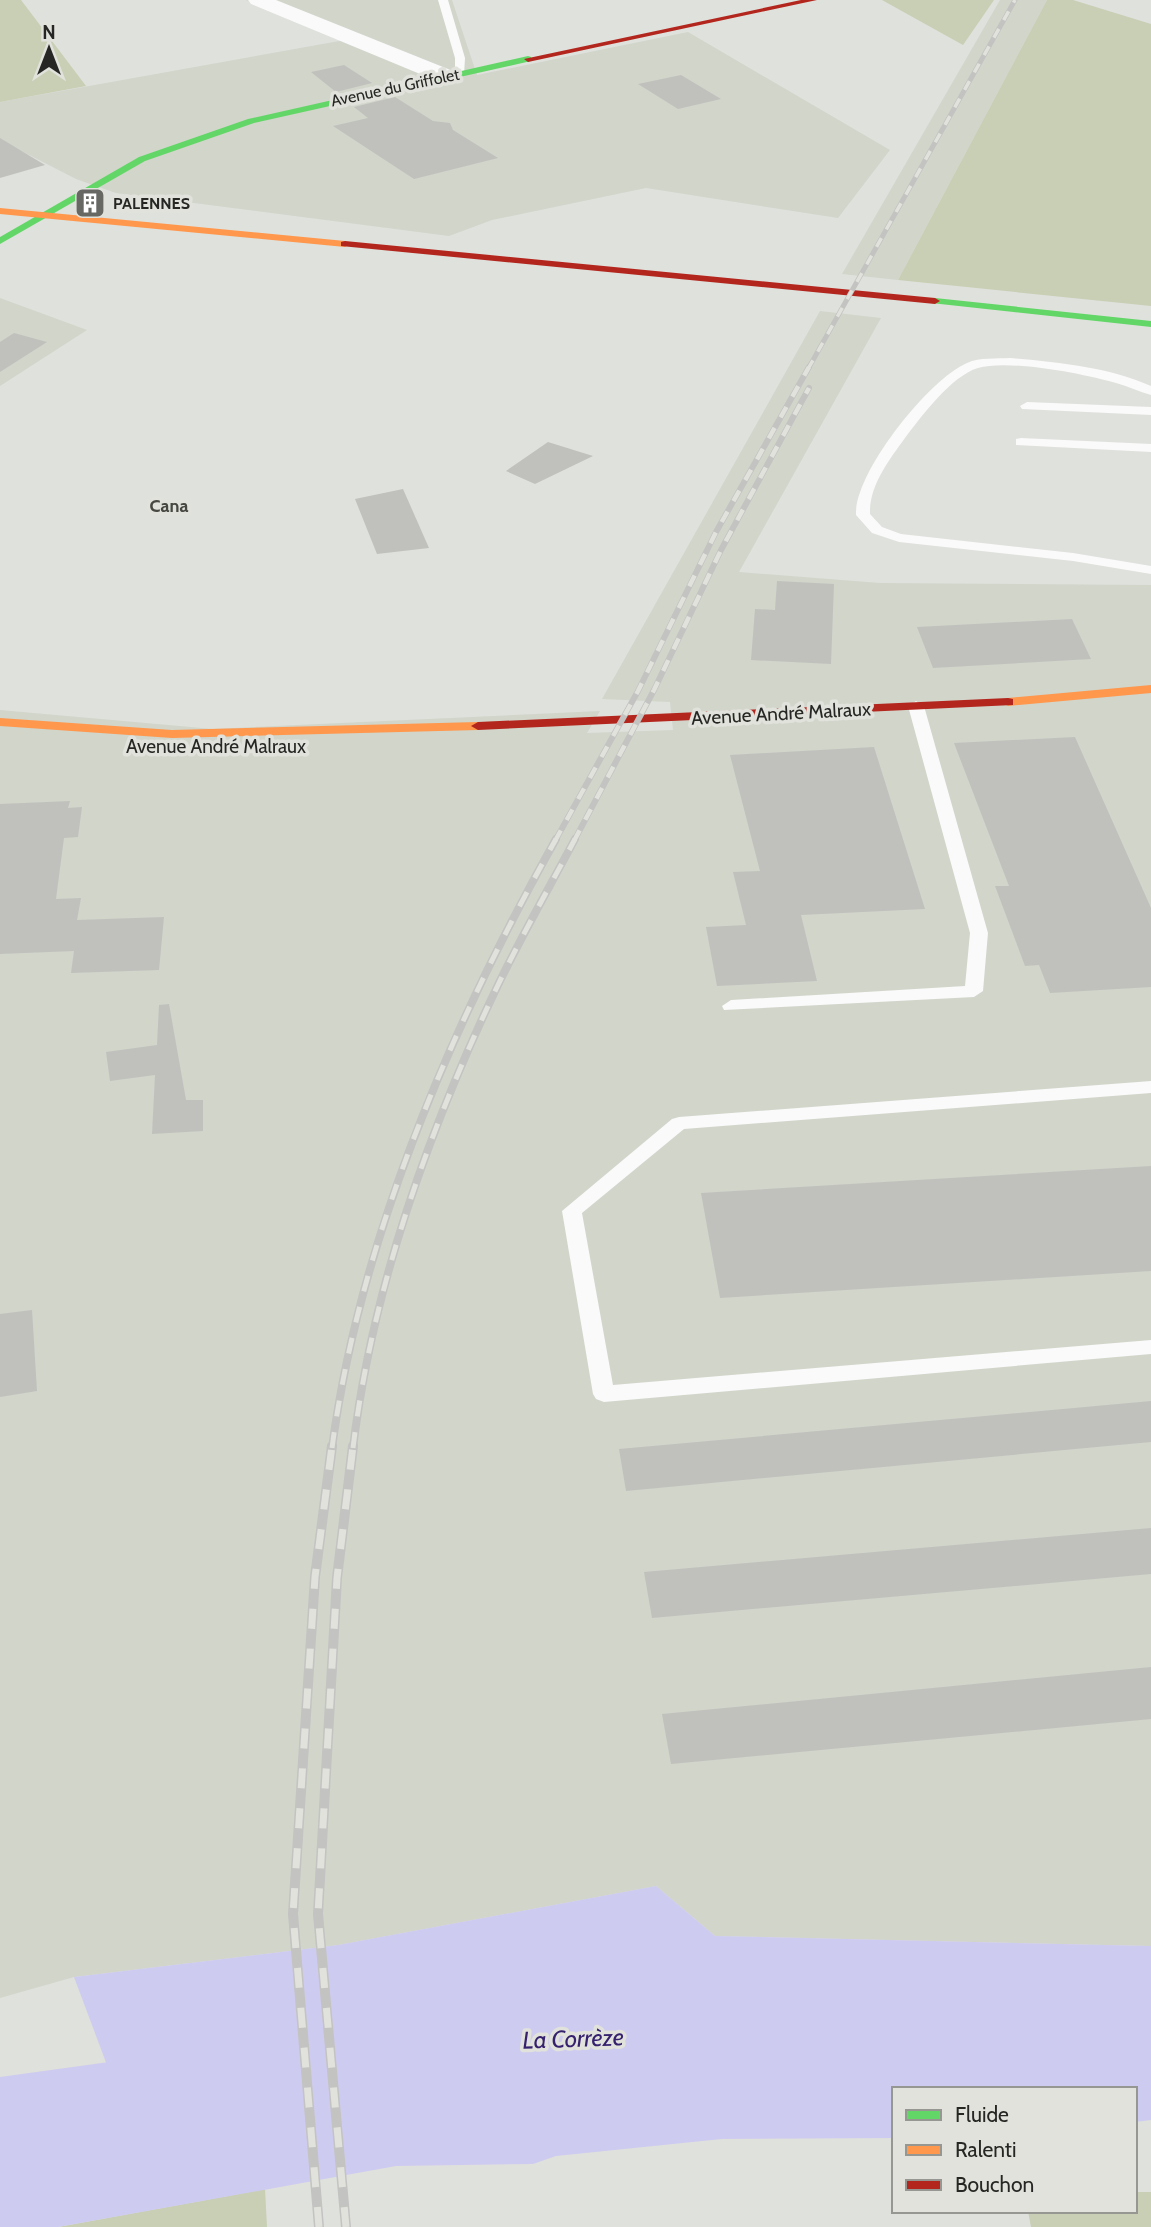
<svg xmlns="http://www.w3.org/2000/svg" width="1151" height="2227" font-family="Cabin,sans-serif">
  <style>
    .built { fill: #d1d5ca }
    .green { fill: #c8cfb4 }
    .water { fill: #cecbf0 }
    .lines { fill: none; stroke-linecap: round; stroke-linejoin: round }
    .river { fill: #cecbf0; fill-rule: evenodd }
    .building { fill: #c0c1bd }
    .lane { fill: #fafafa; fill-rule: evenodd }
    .street { fill: #fafafa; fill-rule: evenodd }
    .fast { fill: #63d668; fill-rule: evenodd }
    .slow { fill: #ff974d; fill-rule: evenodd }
    .jam { fill: #b3261e; fill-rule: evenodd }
    .rail-far3-casing { stroke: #c3c3c2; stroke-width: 5 }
    .rail-far2-casing { stroke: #c3c3c2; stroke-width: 6 }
    .rail-far1-casing { stroke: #c3c3c2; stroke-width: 8 }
    .rail-casing { stroke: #c3c3c2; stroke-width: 10 }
    .rail-far3 { stroke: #e0e2db; stroke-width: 3.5; stroke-dasharray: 10; stroke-linecap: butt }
    .rail-far2 { stroke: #e0e2db; stroke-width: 4.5; stroke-dasharray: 12; stroke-linecap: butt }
    .rail-far1 { stroke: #e0e2db; stroke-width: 5; stroke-dasharray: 16; stroke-linecap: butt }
    .rail { stroke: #e0e2db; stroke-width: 7; stroke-dasharray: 20; stroke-linecap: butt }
    .labels { text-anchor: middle; stroke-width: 7; stroke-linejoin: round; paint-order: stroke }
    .far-street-label { font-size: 16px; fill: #262724; stroke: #e0e2db }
    .far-poi-label { font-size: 16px; font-weight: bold; fill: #262724; stroke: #e0e2db; text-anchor: start }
    .far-neighbourhood-label { font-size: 18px; font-weight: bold; fill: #464841; stroke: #e0e2db }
    .street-label { font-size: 19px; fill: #262724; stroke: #e0e2db }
    .near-water-label { font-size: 24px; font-style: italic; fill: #36216f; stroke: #e0e2db }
  </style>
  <rect width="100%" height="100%" fill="#dfe1dc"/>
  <!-- built -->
  <g class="built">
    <polygon points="246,0 452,0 477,75 688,32 890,150 838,218 646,188 492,220 449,236 116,193 76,179 0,140 0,102 345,40"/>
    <polygon points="1000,0 1047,0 898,280 842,274"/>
    <polygon points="0,298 87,330 0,386"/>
    <polygon points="820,311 881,318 739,572 880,583 1151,585 1151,1946 715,1936 656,1886 338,1945 74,1977 0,1998 0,710 213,729 600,711 587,733 673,730 670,702 602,699"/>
  </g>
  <!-- green -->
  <g class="green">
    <polygon points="0,0 21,0 86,86 0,102"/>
    <polygon points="882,0 994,0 963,45"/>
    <polygon points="1047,0 1073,0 1151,24 1151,306 898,280"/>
    <polygon points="265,2189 267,2227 58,2227"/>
    <polygon points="1135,2192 1151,2192 1151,2227 1031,2227 1028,2211 1135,2211"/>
  </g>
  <!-- water -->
  <polygon class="water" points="656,1886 715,1936 1151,1946 1151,2120 1135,2122 1135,2089 894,2089 894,2138 722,2139 556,2156 533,2164 396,2166 58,2227 0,2227 0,2111 120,2100 74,1977 338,1945"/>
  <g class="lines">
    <!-- river -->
    <polygon class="river" points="196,2050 225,2061 237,2087 225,2113 196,2124 0,2151 0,2077"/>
  </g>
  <!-- building -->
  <g class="building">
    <polygon points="344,65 372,83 336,92 311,72"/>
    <polygon points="681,75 721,99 678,109 638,84"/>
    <polygon points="395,97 433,121 450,123 453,130 498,158 414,179 333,126 368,118 354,107"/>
    <polygon points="0,138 45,165 0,178"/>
    <polygon points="14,333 47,342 0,372 0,342"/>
    <polygon points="548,442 593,456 535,484 506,471"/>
    <polygon points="403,489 429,548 377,554 355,499"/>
    <polygon points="777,581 834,584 831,664 751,660 755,609 775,610"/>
    <polygon points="1072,619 1091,659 933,668 917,627"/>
    <polygon points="1075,737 1151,908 1151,987 1050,993 1039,965 1025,966 995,886 1009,886 954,743"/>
    <polygon points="874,747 925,909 801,915 817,981 717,986 706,927 746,925 733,872 760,871 730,755"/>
    <polygon points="70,801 68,808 82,807 78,837 64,838 56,899 81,898 77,920 164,917 159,970 71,973 74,951 0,954 0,804"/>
    <polygon points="169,1004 186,1100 203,1100 203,1131 152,1134 155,1075 110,1081 106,1052 157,1045 159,1005"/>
    <polygon points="1151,1166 1151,1271 720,1298 701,1193"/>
    <polygon points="32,1310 37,1391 0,1397 0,1314"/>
    <polygon points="1151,1401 1151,1442 626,1491 619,1449"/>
    <polygon points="1151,1528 1151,1574 652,1618 644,1572"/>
    <polygon points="1151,1667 1151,1719 671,1764 662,1714"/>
  </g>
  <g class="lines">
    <!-- lane -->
    <g class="lane">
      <polygon points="438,0 448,0 465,58 464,75 455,73 455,58"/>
      <path d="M 1010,358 C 1057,362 1108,367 1151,386 L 1151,395 C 1139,392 1128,386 1116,383 C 1084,374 1009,359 978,368 C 951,376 921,417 905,438 C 889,460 869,486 870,514 L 882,527 L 901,534 L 1073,553 L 1151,566 L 1151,574 L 1073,561 L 899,542 L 872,533 L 856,515 C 854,473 929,379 967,363 C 980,357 996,359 1010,358 Z"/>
      <polygon points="1027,402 1151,407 1151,415 1022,409 1020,406"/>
      <polygon points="1021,438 1151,444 1151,452 1016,445 1016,439"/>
      <polygon points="916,701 924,706 988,933 983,991 974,997 724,1010 722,1006 731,1000 965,986 970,933 908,706"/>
      <polygon points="1151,1081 1151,1093 684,1129 582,1213 613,1385 1151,1340 1151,1354 604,1402 596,1399 593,1394 562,1211 672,1119 679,1117"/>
    </g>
    <!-- street -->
    <polygon class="street" points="248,0 276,0 453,71 456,76 453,81 437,81 251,4"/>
    <!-- fast -->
    <g class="fast">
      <polygon points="528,56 531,57 531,61 254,123 145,161 0,244 0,237 139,157 248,119"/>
      <polygon points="935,298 1151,321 1151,327 931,303 931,299"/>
    </g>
    <!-- slow -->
    <g class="slow">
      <polygon points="0,208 345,241 350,244 345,247 0,214"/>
      <polygon points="1151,685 1151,693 1008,706 1001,702 1008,698"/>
      <polygon points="0,718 172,730 478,722 485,726 478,730 172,738 0,726"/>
    </g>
    <!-- jam -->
    <g class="jam">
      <polygon points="801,0 817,0 528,62 524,59"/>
      <polygon points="345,241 935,298 940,301 935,304 341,246 341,242"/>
      <polygon points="1008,698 1013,699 1013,705 478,730 471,726 478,722"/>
    </g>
    <!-- rail-far3 casing -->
    <g class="rail-far3-casing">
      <polyline id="rail-far3" points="808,369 1015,0"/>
    </g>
    <!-- rail-far2 casing -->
    <g class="rail-far2-casing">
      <g id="rail-far2">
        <polyline points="555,841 638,691 716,532 809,367"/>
        <polyline points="574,841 654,690 721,550 809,388"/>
      </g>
    </g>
    <!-- rail-far1 casing -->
    <g class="rail-far1-casing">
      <g id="rail-far1">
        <path d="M 332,1448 C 360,1236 452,1025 556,839"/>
        <path d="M 353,1448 C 372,1289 429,1129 498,985 C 522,935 549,888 575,839"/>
      </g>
    </g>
    <!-- rail casing -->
    <g class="rail-casing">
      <g id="rail">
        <polyline points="319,2227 293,1914 315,1577 332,1446"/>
        <polyline points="346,2227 318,1914 337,1578 353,1446"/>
      </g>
    </g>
    <!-- rail-far3 -->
    <use href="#rail-far3" class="rail-far3"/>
    <!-- rail-far2 -->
    <use href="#rail-far2" class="rail-far2"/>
    <!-- rail-far1 -->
    <use href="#rail-far1" class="rail-far1"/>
    <!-- rail -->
    <use href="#rail" class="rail"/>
  </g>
  <!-- icons -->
  <defs>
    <g id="building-square" transform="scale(1.575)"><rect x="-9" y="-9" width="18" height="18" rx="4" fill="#676864" stroke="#e0e2db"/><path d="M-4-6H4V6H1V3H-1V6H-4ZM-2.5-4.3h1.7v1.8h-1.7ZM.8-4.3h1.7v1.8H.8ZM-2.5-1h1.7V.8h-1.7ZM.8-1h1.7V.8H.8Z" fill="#fff"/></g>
  </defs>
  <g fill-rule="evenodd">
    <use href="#building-square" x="90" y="203"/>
  </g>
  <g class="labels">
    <!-- far-street labels -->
    <g class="far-street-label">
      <text transform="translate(395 87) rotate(-12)" y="6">Avenue du Griffolet</text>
    </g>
    <!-- far-poi labels -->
    <g class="far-poi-label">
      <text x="113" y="209">PALENNES</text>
    </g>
    <!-- far-neighbourhood labels -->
    <g class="far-neighbourhood-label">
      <text x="169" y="512">Cana</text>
    </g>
    <!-- street labels -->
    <g class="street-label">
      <text transform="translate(781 713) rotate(-3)" y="7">Avenue André Malraux</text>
      <text x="216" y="753">Avenue André Malraux</text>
    </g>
    <!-- near-water labels -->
    <g class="near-water-label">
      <text transform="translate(573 2039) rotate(-2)" y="8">La Corrèze</text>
    </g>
  </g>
  <!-- legend -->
  <rect x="892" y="2087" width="245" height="126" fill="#e0e2db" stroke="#969792" stroke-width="2"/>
  <rect x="906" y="2110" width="35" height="10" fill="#63d668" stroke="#969792" stroke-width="2"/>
  <text x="955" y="2122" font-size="21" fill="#262724">Fluide</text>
  <rect x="906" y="2145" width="35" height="10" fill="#ff974d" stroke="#969792" stroke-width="2"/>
  <text x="955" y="2157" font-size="21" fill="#262724">Ralenti</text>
  <rect x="906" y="2180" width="35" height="10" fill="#b3261e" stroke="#969792" stroke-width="2"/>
  <text x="955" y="2192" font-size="21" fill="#262724">Bouchon</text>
  <!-- north arrow -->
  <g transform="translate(49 49)" stroke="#e0e2db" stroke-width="5" paint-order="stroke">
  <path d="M0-5L12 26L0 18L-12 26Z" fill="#262724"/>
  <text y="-10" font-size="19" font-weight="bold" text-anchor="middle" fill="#262724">N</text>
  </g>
</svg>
